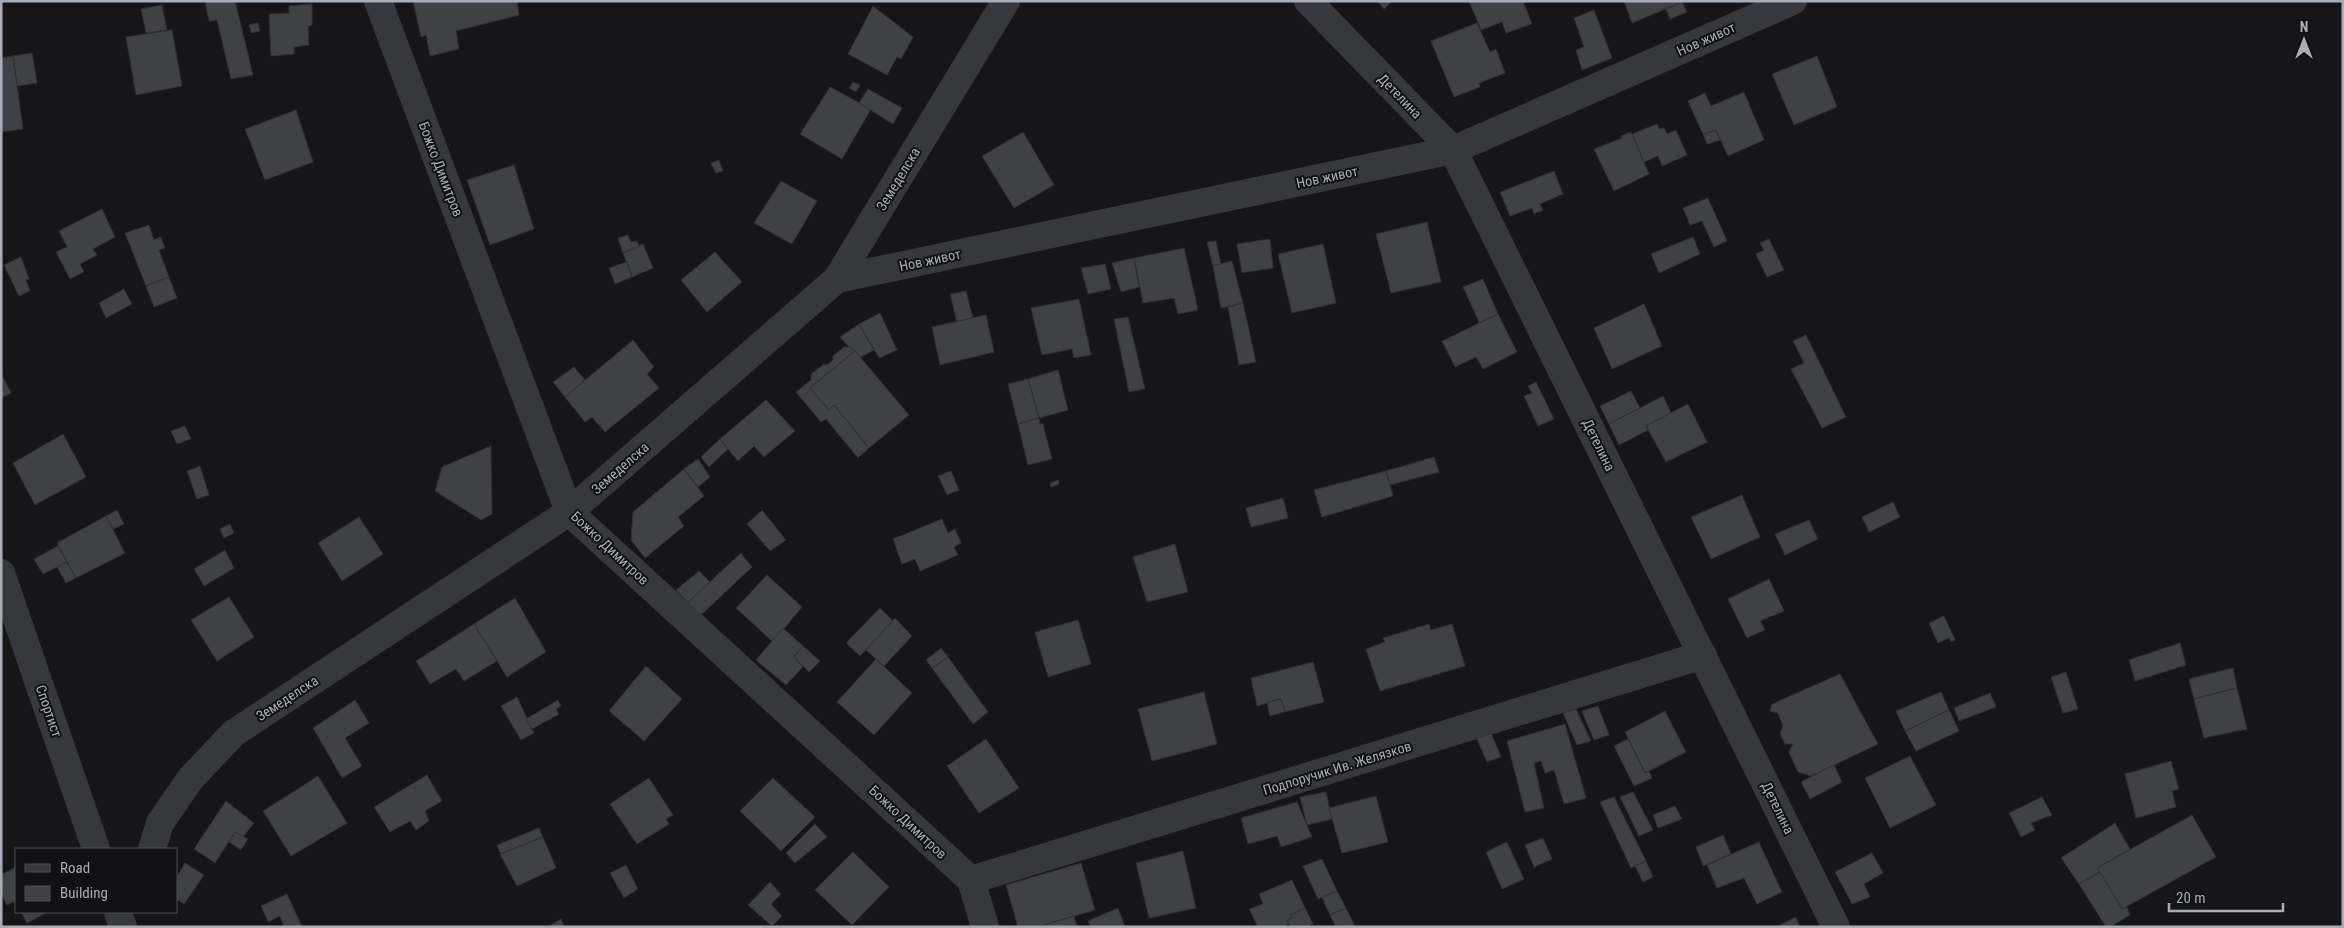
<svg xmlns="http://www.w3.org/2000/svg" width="2344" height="928" font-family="'Roboto Condensed',sans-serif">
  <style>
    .building { fill: #404145; stroke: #303034 }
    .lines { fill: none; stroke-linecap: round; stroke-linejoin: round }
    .minor { stroke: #37383d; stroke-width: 28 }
    .labels { text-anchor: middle; stroke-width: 4; stroke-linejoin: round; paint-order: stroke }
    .street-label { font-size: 14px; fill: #a8adb8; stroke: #111113 }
  </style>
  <rect width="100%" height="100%" fill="#161618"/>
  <!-- building -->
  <g class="building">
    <polygon points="205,1 235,1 253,75 231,79 217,20 209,21"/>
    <polygon points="413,1 517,1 519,15 456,31 459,49 430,56 426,35 421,37"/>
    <polygon points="1377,1 1392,1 1384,9"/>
    <polygon points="1469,1 1523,1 1532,24 1506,33 1502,22 1481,30"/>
    <polygon points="1624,1 1682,1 1682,2 1632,23"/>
    <polygon points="1682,2 1687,12 1670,19 1666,9"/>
    <polygon points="312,4 312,25 308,26 309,45 294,47 294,54 271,56 269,14 289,13 289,6"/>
    <polygon points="162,5 167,30 146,33 141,9"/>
    <polygon points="873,6 913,37 901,59 897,57 887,75 848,54"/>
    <polygon points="1594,10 1612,58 1582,70 1576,50 1584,47 1574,18"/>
    <polygon points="258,23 260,31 251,33 249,25"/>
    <polygon points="1477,23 1490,52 1496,49 1505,73 1479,83 1480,87 1454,97 1431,41"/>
    <polygon points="172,30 182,86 136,95 126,37"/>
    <polygon points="32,53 37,83 17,86 13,56"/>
    <polygon points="13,56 23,129 1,132 1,58"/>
    <polygon points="1817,56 1837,107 1794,125 1772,74"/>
    <polygon points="853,82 860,85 856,92 849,88"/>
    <polygon points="830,87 871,109 842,159 800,134"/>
    <polygon points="868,89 902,108 893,124 859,103"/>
    <polygon points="1744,92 1764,140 1728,156 1716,130 1703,134 1688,101 1705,93 1711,106"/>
    <polygon points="296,110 313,162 265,180 245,129"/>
    <polygon points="1657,124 1659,129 1664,128 1667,134 1676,130 1687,155 1662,166 1658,156 1644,162 1632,134"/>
    <polygon points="1716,130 1720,140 1707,144 1703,134"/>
    <polygon points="1023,132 1054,185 1014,208 982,156"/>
    <polygon points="1631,132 1649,174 1614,191 1594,149 1622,138 1621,136"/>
    <polygon points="719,160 723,171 716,173 711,163"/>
    <polygon points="514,165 534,229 490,245 467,180"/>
    <polygon points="1554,171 1563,194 1540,204 1543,210 1534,214 1532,208 1510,216 1500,192"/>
    <polygon points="781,181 817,201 792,244 754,223"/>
    <polygon points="1708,198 1727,241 1714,247 1702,221 1690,225 1683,208"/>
    <polygon points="102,209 115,237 93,249 97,255 80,264 84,272 70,279 56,252 67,247 59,231"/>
    <polygon points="1427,222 1441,282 1391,293 1376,234"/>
    <polygon points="149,225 154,240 161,237 165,248 159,250 169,277 146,286 125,233"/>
    <polygon points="628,235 631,242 637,241 639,246 623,253 618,238"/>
    <polygon points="1693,237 1700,254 1659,273 1651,254"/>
    <polygon points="1270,239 1273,268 1242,273 1237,244"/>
    <polygon points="1769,239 1784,270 1767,277 1756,254 1764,250 1760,243"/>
    <polygon points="1216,241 1221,264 1213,266 1207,242"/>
    <polygon points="643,244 653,268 632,277 623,253"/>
    <polygon points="1323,244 1336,303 1292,313 1278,254"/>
    <polygon points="1184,248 1198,310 1178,314 1174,298 1143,303 1134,258"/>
    <polygon points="715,252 742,282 707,312 681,280"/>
    <polygon points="21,257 29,279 26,280 30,291 19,296 4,265"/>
    <polygon points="1134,258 1139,287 1121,292 1112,263"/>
    <polygon points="1232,261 1243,303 1221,308 1213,266"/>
    <polygon points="627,262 632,277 615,284 609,268"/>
    <polygon points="1105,264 1111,289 1088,294 1081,268"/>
    <polygon points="169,277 177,298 154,307 146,286"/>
    <polygon points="1483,279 1498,314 1480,324 1463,287"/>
    <polygon points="124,289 132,304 106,318 99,303"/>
    <polygon points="966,291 973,318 957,322 950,294"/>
    <polygon points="1079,299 1091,355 1074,358 1072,349 1042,355 1031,308"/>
    <polygon points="1243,303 1256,362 1239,365 1228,307"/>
    <polygon points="1644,304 1662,346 1612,369 1594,328"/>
    <polygon points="880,313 897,350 879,358 859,324"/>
    <polygon points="1498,314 1517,352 1483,369 1476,357 1455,367 1442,341"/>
    <polygon points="986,315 994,352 940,365 932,327"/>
    <polygon points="1128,317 1145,389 1129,392 1114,319"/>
    <polygon points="859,324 874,350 859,358 840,337"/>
    <polygon points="1806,335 1846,417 1822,428 1791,369 1804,363 1793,341"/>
    <polygon points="633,340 654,367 647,374 659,388 605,432 592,417 585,422 565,397"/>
    <polygon points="844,347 851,347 855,351 810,388 829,410 834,405 869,448 858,458 826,419 821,422 796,392 811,380 811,374 823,365 828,364 833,360 833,356"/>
    <polygon points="855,351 909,415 869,448 834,405 829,410 810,388"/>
    <polygon points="574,367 585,380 565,397 553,382"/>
    <polygon points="1058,370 1068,410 1039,418 1028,379"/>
    <polygon points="1,373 11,393 1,398"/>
    <polygon points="1028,379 1039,418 1018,424 1008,384"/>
    <polygon points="1536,382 1554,419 1538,426 1524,396 1532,393 1528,386"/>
    <polygon points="1631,391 1640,408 1609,424 1600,406"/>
    <polygon points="1663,396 1671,413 1646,426 1648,430 1619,445 1609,424"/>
    <polygon points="766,400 795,431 764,457 754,446 738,461 720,439"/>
    <polygon points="1688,404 1707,442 1666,462 1646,426"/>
    <polygon points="1039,418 1040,424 1043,424 1052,459 1028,465 1018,424"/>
    <polygon points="185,426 191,439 177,444 171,431"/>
    <polygon points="63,434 86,477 35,505 13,463"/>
    <polygon points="720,439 728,449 709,467 701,457"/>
    <polygon points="491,446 492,514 481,520 435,491 442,467"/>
    <polygon points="1434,457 1439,472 1390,485 1386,471"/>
    <polygon points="698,459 710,477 698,487 684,469"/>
    <polygon points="200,466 209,495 197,499 187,471"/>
    <polygon points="684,469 704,496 678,517 684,526 645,558 631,540 633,512"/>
    <polygon points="951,471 959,490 947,495 938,476"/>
    <polygon points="1386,471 1393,496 1322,517 1314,490"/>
    <polygon points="1058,480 1059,484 1051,487 1050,483"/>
    <polygon points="1742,495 1760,537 1711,559 1691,517"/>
    <polygon points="1283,498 1288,518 1251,527 1246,508"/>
    <polygon points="1893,502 1900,517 1869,532 1862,517"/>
    <polygon points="117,510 124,524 113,529 106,516"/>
    <polygon points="762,510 786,540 770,551 747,524"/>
    <polygon points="106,516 125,553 76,578 57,543"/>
    <polygon points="359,517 383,554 342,581 318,543"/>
    <polygon points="942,519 948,533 955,529 961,543 954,547 958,555 920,571 915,559 902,564 893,539"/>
    <polygon points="1809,520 1818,539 1785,555 1775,534"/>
    <polygon points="230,524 234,533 224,538 220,529"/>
    <polygon points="1175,544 1188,592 1147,602 1133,557"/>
    <polygon points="58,546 67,562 43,574 34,559"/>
    <polygon points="225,550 234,568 204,586 194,569"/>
    <polygon points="741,553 752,567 701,615 688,602"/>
    <polygon points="67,562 76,578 66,583 57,567"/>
    <polygon points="699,571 710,582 688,602 676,590"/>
    <polygon points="767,575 802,607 773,642 736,608"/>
    <polygon points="1769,579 1784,611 1760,621 1765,630 1747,638 1728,599"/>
    <polygon points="229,597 254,637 217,661 191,620"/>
    <polygon points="515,598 546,652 507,677 474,624"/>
    <polygon points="880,608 893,621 860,656 846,643"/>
    <polygon points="1944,616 1955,640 1951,642 1949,638 1938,643 1929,623"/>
    <polygon points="895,618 912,636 884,666 866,650"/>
    <polygon points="1078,620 1091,664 1048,677 1035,632"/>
    <polygon points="474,624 497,661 464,681 456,669 430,684 416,661"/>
    <polygon points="1429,624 1431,630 1452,624 1465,666 1380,691 1366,649 1385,642 1383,638"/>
    <polygon points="783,628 803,646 794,657 803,667 786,685 756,660"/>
    <polygon points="2180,643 2186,665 2135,681 2129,660"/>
    <polygon points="803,646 820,661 809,672 794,657"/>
    <polygon points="941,648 948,657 932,668 926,660"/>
    <polygon points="948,657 988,712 973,724 932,668"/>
    <polygon points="876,659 912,693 874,735 837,702"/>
    <polygon points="1313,662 1324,702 1285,712 1281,699 1257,706 1251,678"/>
    <polygon points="646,666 682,699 644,741 609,711"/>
    <polygon points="2233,668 2237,688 2194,699 2189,679"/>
    <polygon points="2066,672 2078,709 2063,713 2051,677"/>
    <polygon points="1840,674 1878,744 1811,776 1798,772 1789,752 1793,744 1785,744 1780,733 1783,726 1778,713 1770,711 1772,704"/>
    <polygon points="2237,688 2247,729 2204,738 2194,699"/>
    <polygon points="1204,692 1217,744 1152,761 1138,709"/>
    <polygon points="1941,692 1949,710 1905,731 1896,711"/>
    <polygon points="1990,693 1996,707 1959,721 1954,708"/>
    <polygon points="517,697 534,733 521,740 501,706"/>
    <polygon points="1281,699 1285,712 1270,716 1267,702"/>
    <polygon points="355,700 369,723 345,738 362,766 342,778 313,728"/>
    <polygon points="558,700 561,706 556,709 559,714 532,729 526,719"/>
    <polygon points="1598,706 1609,735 1594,740 1582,711"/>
    <polygon points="1576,709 1591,741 1577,745 1563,713"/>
    <polygon points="1949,710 1959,731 1916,751 1905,731"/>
    <polygon points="1665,711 1686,752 1645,773 1625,732"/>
    <polygon points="1565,724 1586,798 1564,804 1554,770 1545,773 1541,761 1534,763 1544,808 1525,812 1507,741"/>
    <polygon points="1491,733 1501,757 1487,762 1476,737"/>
    <polygon points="986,739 1019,788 979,813 947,766"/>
    <polygon points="1628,739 1645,773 1649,771 1652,778 1634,786 1614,746"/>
    <polygon points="1910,756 1936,805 1890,828 1865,778"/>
    <polygon points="2171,761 2179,789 2172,791 2176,807 2136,818 2125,774"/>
    <polygon points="1834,765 1842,782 1810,799 1801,782"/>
    <polygon points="427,775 442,801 425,811 429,821 416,830 410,821 390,832 374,807"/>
    <polygon points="318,776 347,823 291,856 263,811"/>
    <polygon points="649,778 673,815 666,819 669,824 637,844 610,804"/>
    <polygon points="773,778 815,817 781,851 740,811"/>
    <polygon points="1326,792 1332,819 1307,825 1300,797"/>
    <polygon points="1633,792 1653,830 1639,836 1620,797"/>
    <polygon points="1376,796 1388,842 1342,853 1329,808"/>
    <polygon points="1614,797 1646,861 1631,868 1600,802"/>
    <polygon points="2042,797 2052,815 2031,823 2035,830 2021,837 2009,813"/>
    <polygon points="226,801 254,823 243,837 235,832 215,863 194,849"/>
    <polygon points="1297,802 1312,837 1281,847 1277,836 1248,844 1241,818"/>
    <polygon points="1675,806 1682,819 1658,828 1653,815"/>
    <polygon points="2192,815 2216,857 2122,909 2097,868"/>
    <polygon points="2115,823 2130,849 2097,868 2100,872 2079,884 2061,858"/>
    <polygon points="815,824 827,837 795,863 786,853"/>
    <polygon points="539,828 543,837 501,854 497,845"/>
    <polygon points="235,832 248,839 241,850 229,842"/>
    <polygon points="1723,835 1731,854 1703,866 1696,847"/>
    <polygon points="543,837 556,868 517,886 500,854"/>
    <polygon points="1543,838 1552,859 1534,867 1525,845"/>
    <polygon points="1507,842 1524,879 1502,889 1486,852"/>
    <polygon points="1759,842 1782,892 1757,904 1744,878 1717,888 1707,865"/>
    <polygon points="1183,851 1196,908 1149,918 1136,863"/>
    <polygon points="853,852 889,887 852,925 815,890"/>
    <polygon points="1872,853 1883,873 1864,884 1870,897 1852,904 1835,872"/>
    <polygon points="1322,859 1337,891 1318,899 1303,866"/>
    <polygon points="1646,861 1653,877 1643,882 1635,866"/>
    <polygon points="185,863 204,875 184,904 176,899 176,878"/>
    <polygon points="1081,863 1095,910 1038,927 1018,927 1006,885"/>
    <polygon points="626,865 638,889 624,898 610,873"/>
    <polygon points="16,867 16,902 15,901 7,905 1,894 1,875"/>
    <polygon points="2100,872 2122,909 2127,907 2130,915 2110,927 2106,927 2079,884"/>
    <polygon points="1292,880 1305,908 1291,915 1292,918 1287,920 1289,924 1283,927 1258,927 1249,909 1263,904 1259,894"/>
    <polygon points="770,882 781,894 771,904 782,916 772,926 748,905"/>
    <polygon points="1337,891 1346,908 1330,915 1322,897"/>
    <polygon points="287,894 302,927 284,927 280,916 268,922 261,906"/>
    <polygon points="1118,908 1125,927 1091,927 1088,921"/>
    <polygon points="1305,908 1313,924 1306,927 1291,927 1287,920 1292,918 1291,915"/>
    <polygon points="1346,908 1355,927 1336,927 1330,915"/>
    <polygon points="21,912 48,912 27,923"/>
    <polygon points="1074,916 1077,927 1043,927 1043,925"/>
    <polygon points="1796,917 1800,927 1776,927"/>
    <polygon points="561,919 564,927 548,927"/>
  </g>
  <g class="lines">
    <!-- minor -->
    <g class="minor">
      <polyline points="378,1 569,512 971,880 985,927"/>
      <polyline points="1308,1 1453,150 1836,927"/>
      <polyline points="837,279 1453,150 1793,1"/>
      <polyline points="1,573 96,849"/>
      <polyline points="152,849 160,823 191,778 234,733 569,512 837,279 1006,1"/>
      <polyline points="971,880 1703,655"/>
      <polyline points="118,912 123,927"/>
    </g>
  </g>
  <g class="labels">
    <!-- street labels -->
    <g class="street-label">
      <text transform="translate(1706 39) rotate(-24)" y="5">Нов живот</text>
      <text transform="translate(1400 96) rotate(46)" y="5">Детелина</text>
      <text transform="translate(441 169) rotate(69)" y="5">Божко Димитров</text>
      <text transform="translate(1327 177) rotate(-12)" y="5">Нов живот</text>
      <text transform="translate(898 179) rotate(-59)" y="5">Земеделска</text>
      <text transform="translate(930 260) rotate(-12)" y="5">Нов живот</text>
      <text transform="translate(1599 445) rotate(64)" y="5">Детелина</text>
      <text transform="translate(620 468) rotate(-41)" y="5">Земеделска</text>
      <text transform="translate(610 548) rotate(43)" y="5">Божко Димитров</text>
      <text transform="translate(287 698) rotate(-33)" y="5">Земеделска</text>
      <text transform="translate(49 711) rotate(71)" y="5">Спортист</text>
      <text transform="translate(1337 768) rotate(-17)" y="5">Подпоручик Ив. Желязков</text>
      <text transform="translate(1778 808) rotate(64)" y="5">Детелина</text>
      <text transform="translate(908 822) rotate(43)" y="5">Божко Димитров</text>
    </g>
  </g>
  <!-- border -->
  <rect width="2344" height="928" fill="none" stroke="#a8adb8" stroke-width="5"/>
  <!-- legend -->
  <rect x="15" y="848" width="162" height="65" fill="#111113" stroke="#4d4f55"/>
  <rect x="25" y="864" width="25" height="8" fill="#37383d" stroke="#4d4f55"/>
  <text x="60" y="873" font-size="15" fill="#a8adb8">Road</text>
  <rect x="25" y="886" width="25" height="15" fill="#404145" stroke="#4d4f55"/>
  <text x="60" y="898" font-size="15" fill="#a8adb8">Building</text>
  <!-- north arrow -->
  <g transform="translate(2304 40)" stroke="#111113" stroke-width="4" paint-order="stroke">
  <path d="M0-4L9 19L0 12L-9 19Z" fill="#a8adb8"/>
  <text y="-8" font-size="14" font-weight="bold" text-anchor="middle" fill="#a8adb8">N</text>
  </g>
  <!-- scale -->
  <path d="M2169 903v8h114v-8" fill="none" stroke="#a8adb8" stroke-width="2.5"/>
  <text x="2176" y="903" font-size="15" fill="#a8adb8" stroke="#111113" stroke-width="4" paint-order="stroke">20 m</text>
</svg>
